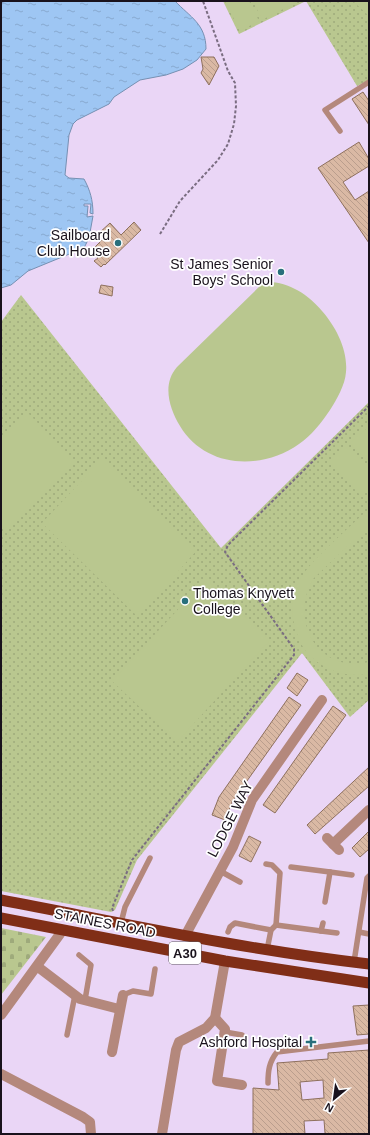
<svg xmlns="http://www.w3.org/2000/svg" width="370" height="1135" font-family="Helvetica,sans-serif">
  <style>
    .cemetery { fill: url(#cemetery-stones) }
    .park { fill: url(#park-dots) }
    .garden { fill: #b9c78f }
    .water { fill: url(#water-ripples); stroke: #7690b2 }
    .building { fill: url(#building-back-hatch); stroke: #8e705d; fill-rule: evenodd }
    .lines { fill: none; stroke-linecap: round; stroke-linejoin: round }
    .path { stroke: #7a6d81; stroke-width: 2; stroke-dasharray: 3 2; stroke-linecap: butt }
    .service { stroke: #b4887c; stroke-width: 5.5 }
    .minor { stroke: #b4887c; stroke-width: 10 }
    .trunk { stroke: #802e17; stroke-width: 11 }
    .poi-dot { fill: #286f7c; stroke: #fff; stroke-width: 1.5 }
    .labels { text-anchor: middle; stroke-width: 3.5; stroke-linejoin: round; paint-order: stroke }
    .shield { fill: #fff; stroke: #5e5960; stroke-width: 1 }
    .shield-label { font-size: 13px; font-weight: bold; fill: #19121c }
    .poi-label { font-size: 14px; fill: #19121c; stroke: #fff; text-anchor: end }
    .street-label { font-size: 14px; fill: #19121c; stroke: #fff }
  </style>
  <defs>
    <pattern id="cemetery-stones" width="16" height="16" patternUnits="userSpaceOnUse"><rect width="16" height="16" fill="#b9c78f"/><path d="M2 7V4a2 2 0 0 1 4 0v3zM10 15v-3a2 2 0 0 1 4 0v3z" fill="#9eaa7b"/></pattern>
    <pattern id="park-dots" width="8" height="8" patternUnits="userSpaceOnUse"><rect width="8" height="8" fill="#b9c78f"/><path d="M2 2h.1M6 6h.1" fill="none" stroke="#9eaa7b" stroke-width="1.8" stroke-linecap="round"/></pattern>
    <pattern id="water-ripples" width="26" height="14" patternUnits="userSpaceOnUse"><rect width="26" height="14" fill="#9ec6f3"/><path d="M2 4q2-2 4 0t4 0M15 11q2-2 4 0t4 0" fill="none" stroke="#88a9d0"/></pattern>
    <pattern id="building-back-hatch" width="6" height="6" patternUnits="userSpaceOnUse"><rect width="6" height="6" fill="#dab9a4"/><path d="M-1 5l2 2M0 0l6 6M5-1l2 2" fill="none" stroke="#ba9e8d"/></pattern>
  </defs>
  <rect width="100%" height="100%" fill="#ead6f6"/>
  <!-- cemetery -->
  <polygon class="cemetery" points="1,928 46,937 1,995"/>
  <!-- park -->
  <g class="park">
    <polygon points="223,1 303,1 304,2 239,34"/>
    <polygon points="306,1 369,1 369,80 357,86"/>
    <polygon points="21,295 221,548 369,402 369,700 350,717 302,653 137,860 115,910 111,912 1,891 1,322"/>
  </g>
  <!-- garden -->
  <g class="garden">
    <polygon points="225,1 249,1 259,21 240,31"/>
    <polygon points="253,1 299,1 262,20"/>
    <polygon points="353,1 369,1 369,16"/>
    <path d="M 268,282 C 289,282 309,295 322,311 C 336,327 348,350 346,372 C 345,385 337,399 330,410 C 322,422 311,436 299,444 C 261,471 205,468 180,426 C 169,408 162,384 177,367 L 261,285 Z"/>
    <polygon points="27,412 76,462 8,530 1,523 1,438"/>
    <polygon points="367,428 369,430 369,463 350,443"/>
    <polygon points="346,447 369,471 369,489 361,496 329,462"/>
    <polygon points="102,459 197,550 138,617 42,523"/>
    <path d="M 369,509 L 369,526 L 313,579 C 289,621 318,674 369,662 L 369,674 C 348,678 326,671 310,656 C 302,648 298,638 295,627 C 284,589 306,568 331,544 C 344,532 356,520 369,509 Z"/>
    <polygon points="206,579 270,640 177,742 112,681"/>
  </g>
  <!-- water -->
  <path class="water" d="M 5,1 L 175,1 C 190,17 206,24 206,49 L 197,60 L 183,69 L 166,75 L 140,80 L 114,97 L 109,104 L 77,120 L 73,124 L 69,135 L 65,175 L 69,178 L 84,179 C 90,190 93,200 93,214 L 90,213 L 91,204 L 84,204 L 84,206 L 88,206 L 87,217 L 93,216 L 89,238 L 84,248 L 28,271 L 11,285 L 1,288 L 1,3 Z"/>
  <!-- building -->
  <g class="building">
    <polygon points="201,57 214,57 219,66 209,85 201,73 203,69"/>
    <polygon points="363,92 369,101 369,125 352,99"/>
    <polygon points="359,142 369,159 369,166 343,182 355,200 369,191 369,243 318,168"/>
    <polygon points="134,222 141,230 105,265 104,264 101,267 94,261 98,258 91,251 104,238 99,233 110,223 121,235"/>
    <polygon points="101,285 113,287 112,296 99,293"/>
    <polygon points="297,673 308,680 297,696 287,688"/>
    <polygon points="289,697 301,705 232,802 225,820 212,815 219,797"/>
    <polygon points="333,706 346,715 275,813 263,805"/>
    <polygon points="369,767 369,786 315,834 307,825"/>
    <polygon points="369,831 369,849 360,857 352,848"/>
    <polygon points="249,836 261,842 251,862 239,856"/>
    <polygon points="369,1005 369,1034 357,1035 353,1006"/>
    <path d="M 369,1050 L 369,1134 L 328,1134 L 325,1133 L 324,1120 L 304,1121 L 305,1134 L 253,1134 L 253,1088 L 279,1090 L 277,1063 L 328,1059 L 328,1053 ZM 323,1080 L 324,1098 L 302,1100 L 300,1082 Z"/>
  </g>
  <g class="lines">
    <!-- path -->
    <g class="path">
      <polyline points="160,234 180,201 218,160 228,144 234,124 236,106 235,83 228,71 203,1"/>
      <polyline points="113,911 112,908 132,860 294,655 294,649 225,552 228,545 369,406"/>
    </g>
    <!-- service -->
    <g class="service">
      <polyline points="340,131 325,110 369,82"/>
      <polyline points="266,864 272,865 280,873 276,925"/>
      <polyline points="291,867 330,872 325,902"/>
      <polyline points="220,871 240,882"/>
      <polyline points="330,872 352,875"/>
      <polyline points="121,923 125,907 150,858"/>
      <polyline points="321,931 337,933"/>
      <polyline points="228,932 230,927 235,923 271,930"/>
      <polyline points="359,932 369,934"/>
      <polyline points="267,950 271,930 276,925 321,931 323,923"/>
      <polyline points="79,955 91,965 85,1000"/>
      <polyline points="354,962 367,878 369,876"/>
      <polyline points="123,995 133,991 151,994 155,969"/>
      <polyline points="225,1032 242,1035"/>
      <polyline points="67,1035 75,995"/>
      <path d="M 268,1083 C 268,1071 269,1062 277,1052 L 369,1041"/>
    </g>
    <!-- minor -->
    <g class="minor">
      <polyline points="327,838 339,850"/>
      <polyline points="333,844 369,810"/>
      <polyline points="185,936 233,847 252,800 322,700"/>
      <polyline points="38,967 80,999 119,1009"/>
      <polyline points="1,1015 60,934 62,930"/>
      <polyline points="215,1018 225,1029 217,1081 242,1085"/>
      <polyline points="112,1052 123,995"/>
      <polyline points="1,1074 83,1117 90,1122 91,1134"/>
      <polyline points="162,1134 176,1050 179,1042 206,1028 215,1018 225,961"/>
    </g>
    <!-- trunk -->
    <g class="trunk">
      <path d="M 1,900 C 123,923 245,950 369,964"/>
      <polyline points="1,918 225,961 369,983"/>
    </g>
  </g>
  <!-- markers -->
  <g class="poi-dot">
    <circle cx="118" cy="243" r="4"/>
    <circle cx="281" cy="272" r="4"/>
    <circle cx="185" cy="601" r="4"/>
    <path d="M309 1036h4v4h4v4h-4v4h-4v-4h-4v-4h4z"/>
  </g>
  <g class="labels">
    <!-- shield labels -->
    <rect class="shield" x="169" y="942" width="32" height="22" rx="3"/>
    <g class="shield-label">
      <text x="185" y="958">A30</text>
    </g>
    <!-- poi labels -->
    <g class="poi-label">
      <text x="110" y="240">Sailboard<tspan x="110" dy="16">Club House</tspan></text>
      <text x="273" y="269">St James Senior<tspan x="273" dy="16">Boys' School</tspan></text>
      <text x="193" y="598" text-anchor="start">Thomas Knyvett<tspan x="193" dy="16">College</tspan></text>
      <text x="302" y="1047">Ashford Hospital</text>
    </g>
    <!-- street labels -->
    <g class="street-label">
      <text transform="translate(230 819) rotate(-63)" y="5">LODGE WAY</text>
      <text transform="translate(105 923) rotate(11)" y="5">STAINES ROAD</text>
    </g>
  </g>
  <!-- border -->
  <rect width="370" height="1135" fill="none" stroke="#19121c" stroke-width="4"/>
  <!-- north arrow -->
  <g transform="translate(334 1099) rotate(209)" stroke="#ffffff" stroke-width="3" paint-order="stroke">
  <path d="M0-3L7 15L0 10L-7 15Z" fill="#19121c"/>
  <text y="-6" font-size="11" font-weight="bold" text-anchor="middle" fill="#19121c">N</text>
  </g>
</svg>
